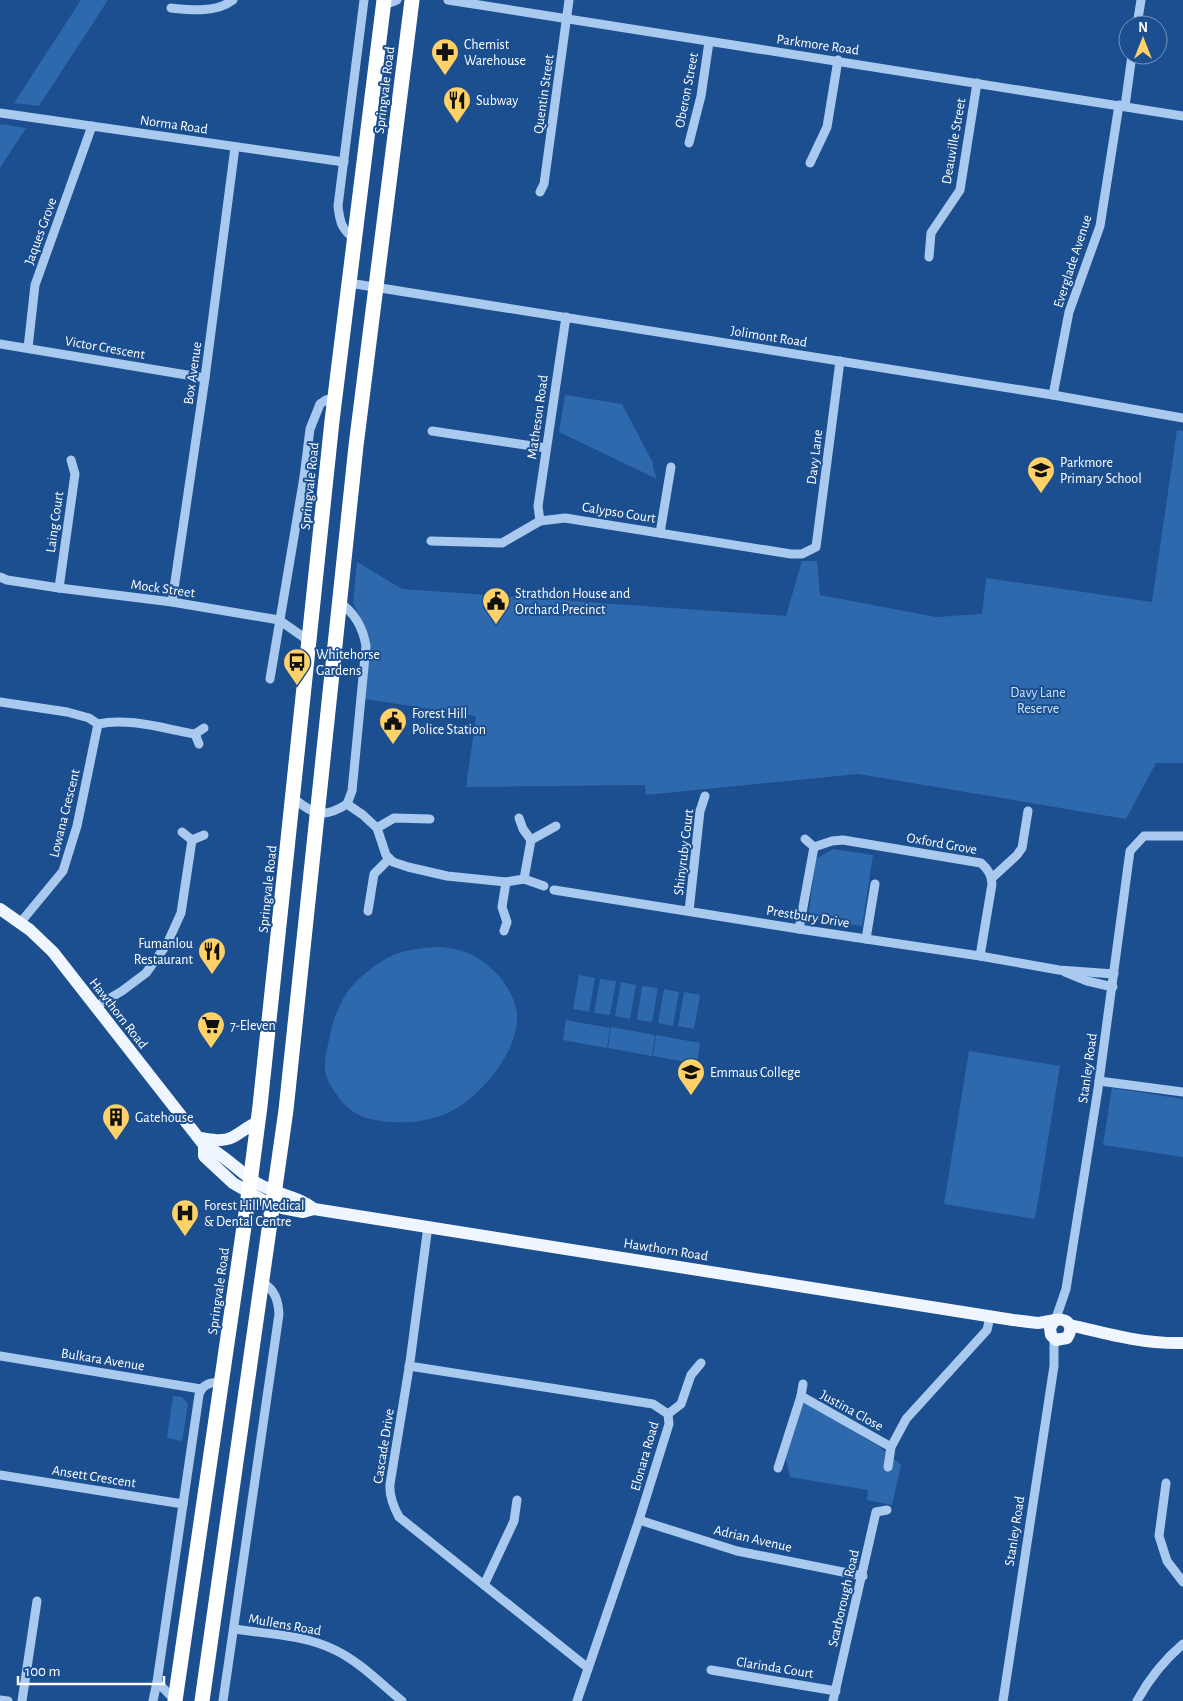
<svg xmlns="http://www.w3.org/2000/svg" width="1183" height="1701" font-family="'Alegreya Sans',sans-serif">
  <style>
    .green { fill: #2e69ad }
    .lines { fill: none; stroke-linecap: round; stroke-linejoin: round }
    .minor { stroke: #a9c9ee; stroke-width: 9 }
    .major { stroke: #f0f6ff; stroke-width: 12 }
    .highway { stroke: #fff; stroke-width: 15 }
    .labels { text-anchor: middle; stroke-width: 4; stroke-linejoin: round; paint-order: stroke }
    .poi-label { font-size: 14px; fill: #fff; stroke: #1b4f8f; text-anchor: start }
    .street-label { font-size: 14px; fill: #fff; stroke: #1b4f8f }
    .park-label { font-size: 14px; fill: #cfe3fa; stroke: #1b4f8f }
  </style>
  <rect width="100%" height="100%" fill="#1b4f8f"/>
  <!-- green -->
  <g class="green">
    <polygon points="81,0 108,0 39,106 14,103"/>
    <polygon points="1,124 26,128 0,168 0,126"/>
    <polygon points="565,395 622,404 653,463 653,468 657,479 559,432"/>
    <polygon points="1177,430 1183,431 1183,763 1156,763 1126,819 858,774 646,795 645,785 466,787 476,716 365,699 367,632 353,603 357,562 402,589 786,616 802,561 817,561 820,595 936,617 982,614 986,578 1152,602"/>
    <polygon points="833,849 873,855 862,926 808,918 816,859"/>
    <path d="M 436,947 C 460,948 477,954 494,971 C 505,981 515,998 517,1013 C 520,1049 483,1094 453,1110 C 436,1120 410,1124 391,1122 C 364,1120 349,1114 334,1091 C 330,1084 326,1078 325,1070 C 324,1060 327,1049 329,1040 C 332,1024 337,1008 346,994 C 356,979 373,966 389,957 C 403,950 421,948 436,947 Z"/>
    <polygon points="579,975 595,978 589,1012 573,1009"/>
    <polygon points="600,979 616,981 610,1015 594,1013"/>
    <polygon points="621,982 636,985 630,1019 615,1016"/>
    <polygon points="642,986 658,988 652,1022 637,1020"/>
    <polygon points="664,989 679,992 673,1026 658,1023"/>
    <polygon points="684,992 700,995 694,1029 678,1026"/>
    <polygon points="566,1020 610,1028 607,1048 563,1040"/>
    <polygon points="611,1027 655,1035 652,1056 608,1048"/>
    <polygon points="656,1035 700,1043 697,1064 653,1056"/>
    <polygon points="969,1051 1060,1066 1035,1219 944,1204"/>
    <polygon points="1112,1088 1183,1099 1183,1157 1103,1145"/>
    <polygon points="173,1396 182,1397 188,1404 182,1441 167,1438"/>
    <polygon points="804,1401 880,1447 901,1465 892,1505 867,1500 868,1490 790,1477 786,1459"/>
  </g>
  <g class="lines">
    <!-- minor -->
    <g class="minor">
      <polyline points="448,0 1183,116"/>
      <polyline points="384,5 397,0"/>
      <path d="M 171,8 C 191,10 216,13 233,0"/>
      <polyline points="1137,25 1141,0"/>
      <polyline points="1125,106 1132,55"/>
      <polyline points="0,113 344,162"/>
      <polyline points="689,143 701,96 709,42"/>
      <polyline points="810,163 827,127 838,60"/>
      <polyline points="540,192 544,184 569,0"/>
      <path d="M 355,240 C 342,229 340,224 338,206 L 364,0"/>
      <polyline points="929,257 931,233 960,190 977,83"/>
      <polyline points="349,283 1053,395 1183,418"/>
      <polyline points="0,344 205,378"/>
      <polyline points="28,348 35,285 92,126"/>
      <polyline points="1053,395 1069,312 1100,226 1119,105"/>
      <polyline points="432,431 546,448"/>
      <polyline points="540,521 538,506 566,317"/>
      <polyline points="660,533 671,467"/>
      <polyline points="431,541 502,543 540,521 565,518 791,554 802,554 816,547 840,361"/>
      <polyline points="0,577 7,580 59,588 172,602 279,620 309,641"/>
      <polyline points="59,588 75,474 71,460"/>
      <polyline points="172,602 205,378 235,147"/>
      <path d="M 339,602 C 354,612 363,628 366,646 L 352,791 L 347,804"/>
      <polyline points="270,679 304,477 310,429 320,404 326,400 335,398"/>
      <path d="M 0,702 L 67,712 L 89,718 L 98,724 C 128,717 165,729 195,734"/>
      <polyline points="199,744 195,734 204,728"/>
      <path d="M 292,797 C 313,814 322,820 347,804"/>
      <polyline points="347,804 363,815 377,828 386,855 393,862 408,867 447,876 506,882 524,879 544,886"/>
      <polyline points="519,818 523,829 531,840"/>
      <polyline points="377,828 394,818 430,819"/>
      <polyline points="182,832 192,840 204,835"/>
      <path d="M 805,839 L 814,847 L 832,841 L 843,840 L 981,863 C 988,869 992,875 992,884 L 980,956"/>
      <polyline points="992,878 1017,855 1022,848 1028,811"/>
      <polyline points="524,879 531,840 556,826"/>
      <polyline points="554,890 799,929 980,956 1059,970 1114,974"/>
      <polyline points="368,911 374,874 389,859"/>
      <polyline points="689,911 700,811 705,796"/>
      <polyline points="20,923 63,871 77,826 98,724"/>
      <polyline points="799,929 814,847"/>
      <polyline points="504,931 507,922 502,907 506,882"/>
      <polyline points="866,939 875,884"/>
      <polyline points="1065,972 1087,981 1113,987"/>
      <polyline points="95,1007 122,991 146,973 167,944 181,913 192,840"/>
      <polyline points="1099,1081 1183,1092"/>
      <path d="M 428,1226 L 410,1362 L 390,1484 C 389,1496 393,1506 399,1517 L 588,1668"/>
      <polyline points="1055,1321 1066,1289 1098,1089 1130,851 1144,836 1183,836"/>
      <polyline points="0,1356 201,1389"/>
      <polyline points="409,1366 653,1404 668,1414 669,1424 639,1520 577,1701"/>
      <polyline points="801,1396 803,1384"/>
      <polyline points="668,1414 681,1404 691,1375 701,1363"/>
      <polyline points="888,1467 891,1447 906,1419 987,1330 990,1317"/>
      <polyline points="778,1468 801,1396 891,1447"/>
      <polyline points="0,1475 183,1504"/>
      <polyline points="1166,1483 1159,1536 1167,1561 1183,1582"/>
      <polyline points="639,1520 737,1551 863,1576"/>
      <polyline points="484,1585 514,1521 517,1500"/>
      <path d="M 234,1629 C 267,1634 305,1635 335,1650 C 360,1662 381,1684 402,1701"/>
      <polyline points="711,1670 836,1691"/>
      <polyline points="157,1682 175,1700"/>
      <polyline points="0,1700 8,1701"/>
      <polyline points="22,1701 37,1601"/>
      <path d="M 153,1701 L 157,1682 L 199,1395 C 202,1384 211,1382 222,1382"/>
      <path d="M 223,1701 L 279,1314 C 278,1300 275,1290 263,1283"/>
      <polyline points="833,1701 876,1512 887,1510"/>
      <polyline points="1003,1701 1054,1366 1054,1338"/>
      <path d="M 1137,1701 C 1149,1679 1164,1660 1183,1644"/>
    </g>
    <!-- major -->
    <g class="major">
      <path d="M 0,909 L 30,930 L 53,952 L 204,1145 C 224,1154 239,1172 257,1183 C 275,1194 298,1196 314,1209"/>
      <path d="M 200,1138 C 211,1140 223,1142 233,1137 C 242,1132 248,1126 258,1122"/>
      <path d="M 204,1145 L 204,1156 L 233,1183 L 266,1202 L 282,1208 L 303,1212 L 314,1209 L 1013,1320 C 1021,1321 1029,1322 1038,1323 C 1047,1323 1067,1313 1070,1327 C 1071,1332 1069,1335 1067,1338 L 1056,1340 L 1051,1335 L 1050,1328 L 1054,1321"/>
      <path d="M 1070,1325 C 1107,1334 1144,1344 1183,1343"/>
    </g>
    <!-- highway -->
    <g class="highway">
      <polyline points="175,1701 247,1206 260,1106 332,421 384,0"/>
      <polyline points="202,1701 286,1110 356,446 412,0"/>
    </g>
  </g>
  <!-- icons -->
  <defs>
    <g id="pharmacy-pin" transform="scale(1.4375)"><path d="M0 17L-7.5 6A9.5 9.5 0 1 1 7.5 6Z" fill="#ffd166" stroke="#1b4f8f"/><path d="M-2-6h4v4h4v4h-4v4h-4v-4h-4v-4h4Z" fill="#111"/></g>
    <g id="restaurant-pin" transform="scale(1.4375)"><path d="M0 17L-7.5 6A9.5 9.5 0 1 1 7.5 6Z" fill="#ffd166" stroke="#1b4f8f"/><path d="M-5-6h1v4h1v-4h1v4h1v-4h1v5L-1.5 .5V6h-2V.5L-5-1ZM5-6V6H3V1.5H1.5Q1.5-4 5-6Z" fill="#111"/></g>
    <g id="school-pin" transform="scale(1.4375)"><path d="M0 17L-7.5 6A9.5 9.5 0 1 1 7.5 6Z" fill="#ffd166" stroke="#1b4f8f"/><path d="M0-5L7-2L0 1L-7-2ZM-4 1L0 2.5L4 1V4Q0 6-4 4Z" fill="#111"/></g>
    <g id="civic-pin" transform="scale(1.4375)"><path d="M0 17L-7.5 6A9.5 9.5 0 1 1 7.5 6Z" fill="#ffd166" stroke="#1b4f8f"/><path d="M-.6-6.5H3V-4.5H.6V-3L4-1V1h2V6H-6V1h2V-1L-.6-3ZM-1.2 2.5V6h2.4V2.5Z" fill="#111"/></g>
    <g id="bus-pin" transform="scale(1.4375)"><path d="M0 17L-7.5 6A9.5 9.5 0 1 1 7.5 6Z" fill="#ffd166" stroke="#1b4f8f"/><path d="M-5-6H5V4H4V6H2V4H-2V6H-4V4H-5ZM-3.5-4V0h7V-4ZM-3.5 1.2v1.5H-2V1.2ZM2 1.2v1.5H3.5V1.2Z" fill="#111"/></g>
    <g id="supermarket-pin" transform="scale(1.4375)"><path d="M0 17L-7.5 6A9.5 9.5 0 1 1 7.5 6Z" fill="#ffd166" stroke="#1b4f8f"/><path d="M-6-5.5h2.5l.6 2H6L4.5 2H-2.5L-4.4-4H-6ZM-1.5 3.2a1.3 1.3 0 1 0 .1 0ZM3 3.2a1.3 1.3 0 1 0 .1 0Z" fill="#111"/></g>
    <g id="building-pin" transform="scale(1.4375)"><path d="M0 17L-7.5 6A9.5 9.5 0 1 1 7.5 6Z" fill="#ffd166" stroke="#1b4f8f"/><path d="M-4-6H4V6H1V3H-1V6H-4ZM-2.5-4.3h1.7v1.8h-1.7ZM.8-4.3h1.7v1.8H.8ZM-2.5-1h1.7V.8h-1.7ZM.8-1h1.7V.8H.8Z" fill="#111"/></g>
    <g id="hospital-pin" transform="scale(1.4375)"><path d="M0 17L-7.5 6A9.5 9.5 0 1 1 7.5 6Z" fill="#ffd166" stroke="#1b4f8f"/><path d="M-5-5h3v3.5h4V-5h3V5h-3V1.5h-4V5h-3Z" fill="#111"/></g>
  </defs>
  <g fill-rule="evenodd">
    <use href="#pharmacy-pin" x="445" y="52"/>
    <use href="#restaurant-pin" x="457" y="100"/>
    <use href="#school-pin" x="1041" y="470"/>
    <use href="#civic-pin" x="496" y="601"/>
    <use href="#bus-pin" x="297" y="662"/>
    <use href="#civic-pin" x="393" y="721"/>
    <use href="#restaurant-pin" x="212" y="951"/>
    <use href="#supermarket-pin" x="211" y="1025"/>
    <use href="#school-pin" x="691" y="1072"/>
    <use href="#building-pin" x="116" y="1117"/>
    <use href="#hospital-pin" x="185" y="1213"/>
  </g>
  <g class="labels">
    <!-- poi labels -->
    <g class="poi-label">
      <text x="464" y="49">Chemist<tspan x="464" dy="16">Warehouse</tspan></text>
      <text x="476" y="105">Subway</text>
      <text x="1060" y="467">Parkmore<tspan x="1060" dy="16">Primary School</tspan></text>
      <text x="515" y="598">Strathdon House and<tspan x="515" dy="16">Orchard Precinct</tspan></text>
      <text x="316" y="659">Whitehorse<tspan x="316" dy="16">Gardens</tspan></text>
      <text x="412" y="718">Forest Hill<tspan x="412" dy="16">Police Station</tspan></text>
      <text x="193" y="948" text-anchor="end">Fumanlou<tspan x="193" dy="16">Restaurant</tspan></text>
      <text x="230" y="1030">7-Eleven</text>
      <text x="710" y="1077">Emmaus College</text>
      <text x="135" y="1122">Gatehouse</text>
      <text x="204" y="1210">Forest Hill Medical<tspan x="204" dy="16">&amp; Dental Centre</tspan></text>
    </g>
    <!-- street labels -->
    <g class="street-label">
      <text transform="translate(818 44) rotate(8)" y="5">Parkmore Road</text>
      <text transform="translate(384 90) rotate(-83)" y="5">Springvale Road</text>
      <text transform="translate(686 90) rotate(-79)" y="5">Oberon Street</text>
      <text transform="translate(543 94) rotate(-82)" y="5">Quentin Street</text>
      <text transform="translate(174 124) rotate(8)" y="5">Norma Road</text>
      <text transform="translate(953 141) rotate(-80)" y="5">Deauville Street</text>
      <text transform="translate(40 231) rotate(-70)" y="5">Jaques Grove</text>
      <text transform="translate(1072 261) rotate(-72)" y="5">Everglade Avenue</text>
      <text transform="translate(769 336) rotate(9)" y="5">Jolimont Road</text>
      <text transform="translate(105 347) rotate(10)" y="5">Victor Crescent</text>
      <text transform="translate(192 373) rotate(-82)" y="5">Box Avenue</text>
      <text transform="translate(537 417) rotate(-82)" y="5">Matheson Road</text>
      <text transform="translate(814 457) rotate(-83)" y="5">Davy Lane</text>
      <text transform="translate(309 486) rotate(-84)" y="5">Springvale Road</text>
      <text transform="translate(619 512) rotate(9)" y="5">Calypso Court</text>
      <text transform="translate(54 522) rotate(-82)" y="5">Laing Court</text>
      <text transform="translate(163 588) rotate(8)" y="5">Mock Street</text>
      <text transform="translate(64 813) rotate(-76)" y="5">Lowana Crescent</text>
      <text transform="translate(942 843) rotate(10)" y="5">Oxford Grove</text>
      <text transform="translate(683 852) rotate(-83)" y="5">Shinyruby Court</text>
      <text transform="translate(267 889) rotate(-84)" y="5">Springvale Road</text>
      <text transform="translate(808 916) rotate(9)" y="5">Prestbury Drive</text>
      <text transform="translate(119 1013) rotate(52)" y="5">Hawthorn Road</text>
      <text transform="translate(1087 1068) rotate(-82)" y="5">Stanley Road</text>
      <text transform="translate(666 1249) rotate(9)" y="5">Hawthorn Road</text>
      <text transform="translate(218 1291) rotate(-82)" y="5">Springvale Road</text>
      <text transform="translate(103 1359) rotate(9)" y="5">Bulkara Avenue</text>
      <text transform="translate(852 1410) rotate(29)" y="5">Justina Close</text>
      <text transform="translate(383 1446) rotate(-81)" y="5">Cascade Drive</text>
      <text transform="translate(644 1456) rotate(-74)" y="5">Elonara Road</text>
      <text transform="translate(94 1476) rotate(9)" y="5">Ansett Crescent</text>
      <text transform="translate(1014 1531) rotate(-81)" y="5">Stanley Road</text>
      <text transform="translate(753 1538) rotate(13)" y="5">Adrian Avenue</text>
      <text transform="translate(843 1598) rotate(-77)" y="5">Scarborough Road</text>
      <text transform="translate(285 1624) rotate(10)" y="5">Mullens Road</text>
      <text transform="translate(775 1667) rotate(9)" y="5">Clarinda Court</text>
    </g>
    <!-- park labels -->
    <g class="park-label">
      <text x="1038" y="697">Davy Lane<tspan x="1038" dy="16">Reserve</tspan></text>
    </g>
  </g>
  <!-- north arrow -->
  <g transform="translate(1143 40)"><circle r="24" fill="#1b4f8f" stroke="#7695bc"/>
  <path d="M0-4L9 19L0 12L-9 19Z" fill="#ffd166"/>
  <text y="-8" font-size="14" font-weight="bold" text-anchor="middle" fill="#ffffff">N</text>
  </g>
  <!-- scale -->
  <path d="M18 1676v8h146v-8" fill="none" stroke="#ffffff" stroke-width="2.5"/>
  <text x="25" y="1676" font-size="15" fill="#ffffff" stroke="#1b4f8f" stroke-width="4" paint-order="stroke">100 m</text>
</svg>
